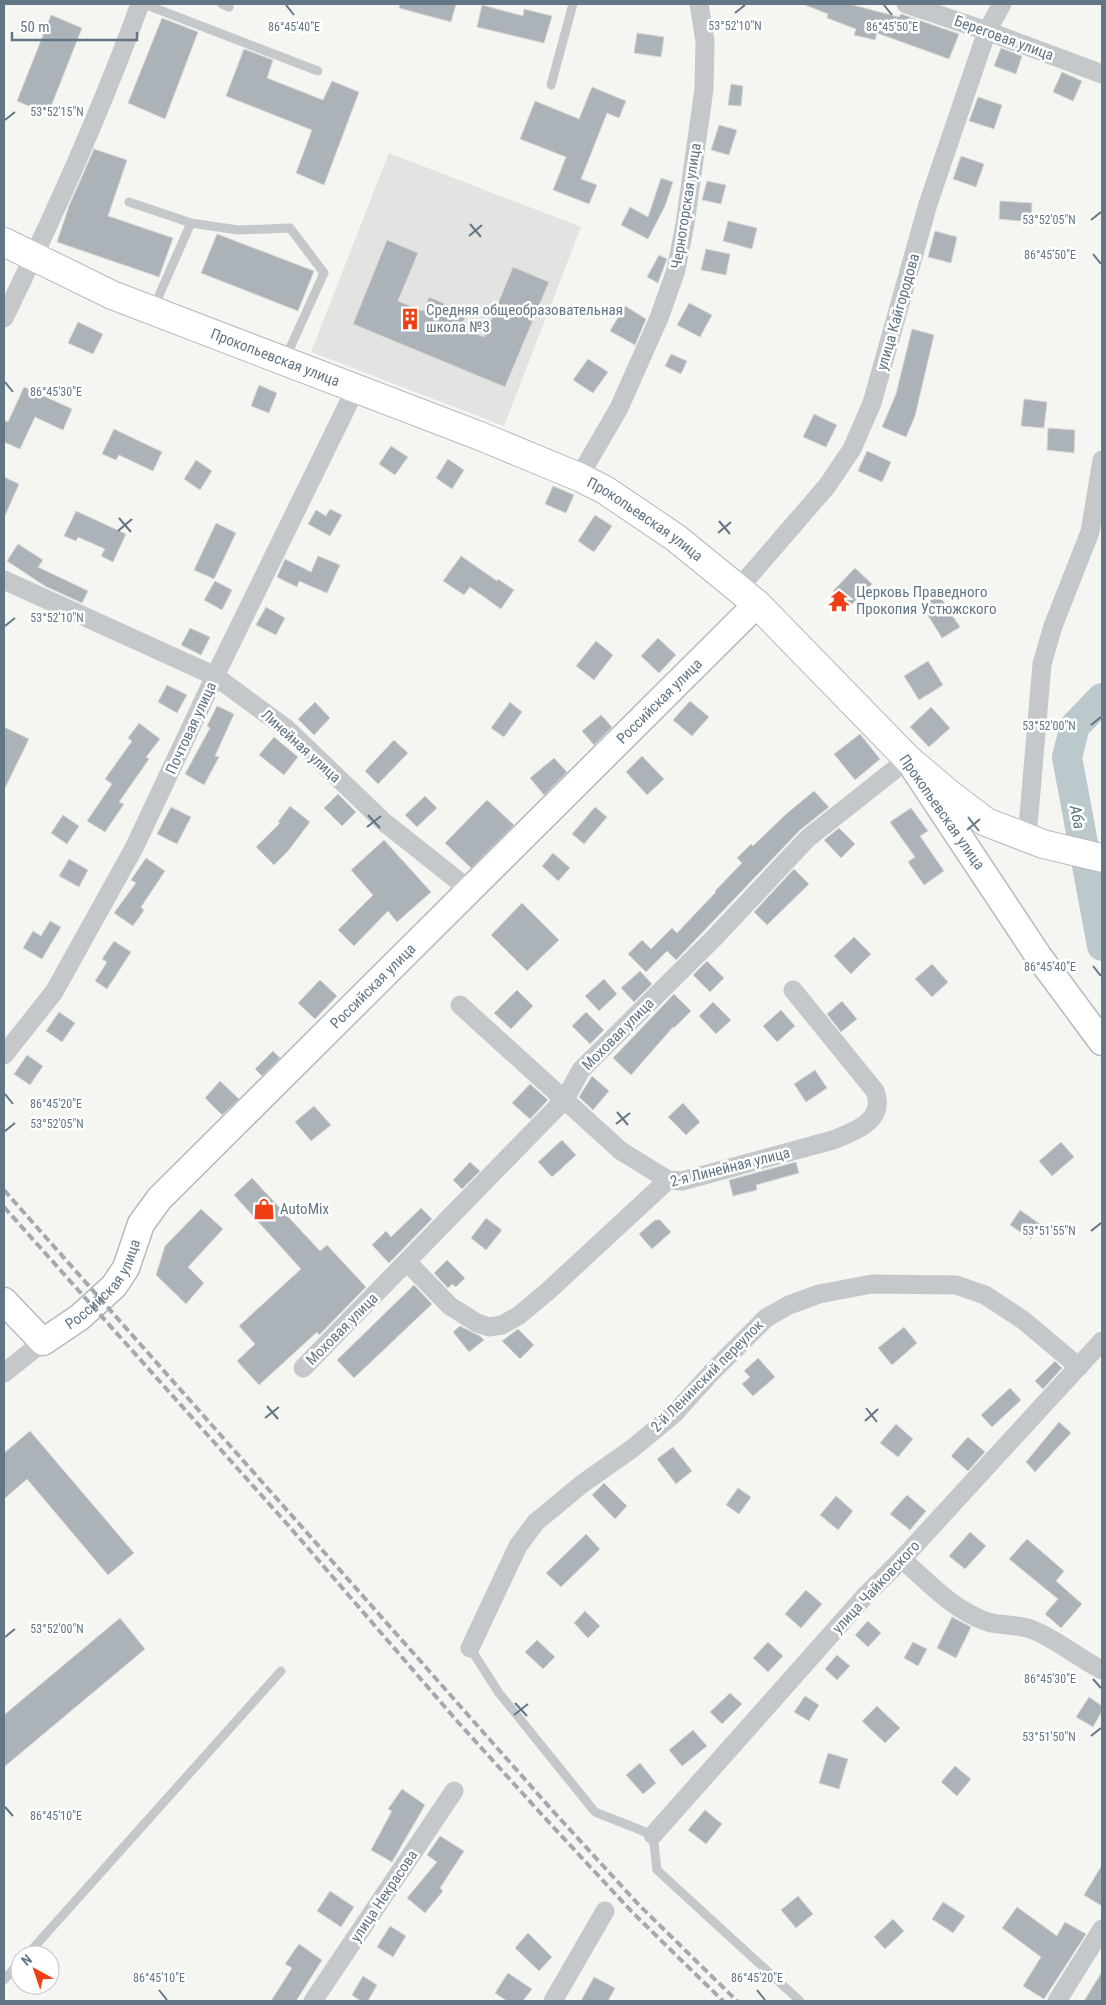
<svg xmlns="http://www.w3.org/2000/svg" width="1106" height="2005" font-family="'Roboto Condensed',sans-serif">
  <style>
    .built { fill: #e3e4e2 }
    .lines { fill: none; stroke-linecap: round; stroke-linejoin: round }
    .river { stroke: #bbc8cc; stroke-width: 30 }
    .building { fill: #abb3b9; stroke: #d6d6d4 }
    .secondary-casing { stroke: #b4babe; stroke-width: 29 }
    .primary-casing { stroke: #b7bbbf; stroke-width: 30 }
    .lane { stroke: #c4c8cb; stroke-width: 9 }
    .street { stroke: #c4c8cb; stroke-width: 19 }
    .secondary { stroke: #fff; stroke-width: 26 }
    .primary { stroke: #fff; stroke-width: 28 }
    .rail { stroke: #a2a9af; stroke-width: 4; stroke-dasharray: 8 4; stroke-linecap: butt }
    .ticks { fill: none; stroke: #627685; stroke-width: 2 }
    .labels { text-anchor: middle; stroke-width: 5; stroke-linejoin: round; paint-order: stroke }
    .street-label { font-size: 15px; fill: #627685; stroke: #fff }
    .poi-label { font-size: 15px; fill: #627685; stroke: #fff; text-anchor: start }
    .water-label { font-size: 16px; font-style: italic; fill: #5d7982; stroke: #fff }
    .ticks-label { font-size: 12px; text-anchor: middle; fill: #627685; stroke: #fff; stroke-width: 5; stroke-linejoin: round; paint-order: stroke }
  </style>
  <rect width="100%" height="100%" fill="#f5f5f1"/>
  <!-- built -->
  <polygon class="built" points="389,153 581,227 504,426 311,352"/>
  <g class="lines">
    <!-- river -->
    <polyline class="river" points="1102,698 1075,726 1067,757 1102,946"/>
  </g>
  <!-- building -->
  <g class="building">
    <polygon points="400,4 456,4 451,22 399,8"/>
    <polygon points="805,4 849,4 899,17 901,14 959,34 949,59 877,33 875,40 854,35 856,29 827,18 828,14 805,5"/>
    <polygon points="482,5 523,16 524,9 552,16 544,43 477,27"/>
    <polygon points="51,15 82,28 48,114 17,101"/>
    <polygon points="162,18 198,32 165,119 128,103"/>
    <polygon points="637,33 664,37 661,57 634,53"/>
    <polygon points="1001,48 1022,56 1016,74 994,66"/>
    <polygon points="244,49 273,60 267,78 323,100 332,81 359,92 324,185 296,173 312,130 226,96"/>
    <polygon points="1062,72 1082,81 1073,101 1053,92"/>
    <polygon points="731,84 743,86 741,106 728,105"/>
    <polygon points="592,87 626,101 619,118 607,113 581,179 597,185 589,204 553,190 566,157 520,139 535,101 579,119"/>
    <polygon points="978,97 1002,105 994,129 969,121"/>
    <polygon points="719,125 737,130 729,155 711,150"/>
    <polygon points="94,149 127,160 108,216 173,238 159,277 57,242 69,206"/>
    <polygon points="961,156 984,164 976,187 953,179"/>
    <polygon points="661,178 673,182 665,206 648,239 621,225 630,207 648,217"/>
    <polygon points="707,181 726,185 721,204 702,200"/>
    <polygon points="1000,201 1032,203 1031,222 999,219"/>
    <polygon points="728,221 757,228 752,249 723,241"/>
    <polygon points="935,231 957,237 951,263 928,257"/>
    <polygon points="217,234 314,271 298,311 201,273"/>
    <polygon points="387,240 418,253 398,301 423,311 429,297 467,313 461,327 484,337 513,267 549,282 505,387 353,324"/>
    <polygon points="706,249 730,254 726,275 701,270"/>
    <polygon points="659,255 667,259 658,283 647,277"/>
    <polygon points="689,303 712,315 700,337 677,325"/>
    <polygon points="625,306 646,319 635,345 610,331"/>
    <polygon points="78,322 103,334 93,354 68,343"/>
    <polygon points="912,329 934,335 915,416 906,437 882,427 896,394"/>
    <polygon points="671,354 687,361 681,374 665,366"/>
    <polygon points="588,359 608,372 593,393 573,380"/>
    <polygon points="259,385 277,393 269,413 251,406"/>
    <polygon points="24,387 72,409 63,430 35,417 20,449 4,442 4,420 8,422"/>
    <polygon points="1024,399 1047,402 1044,428 1021,426"/>
    <polygon points="814,414 837,425 826,447 803,437"/>
    <polygon points="1048,428 1075,430 1074,453 1047,450"/>
    <polygon points="114,429 162,452 153,471 119,455 116,460 102,454"/>
    <polygon points="391,446 408,457 395,475 379,464"/>
    <polygon points="867,451 891,462 882,482 858,471"/>
    <polygon points="448,459 464,470 452,489 436,478"/>
    <polygon points="196,460 212,471 200,490 184,479"/>
    <polygon points="4,477 19,484 4,518"/>
    <polygon points="553,486 574,495 566,513 545,504"/>
    <polygon points="330,509 342,515 330,536 308,524 316,510 326,516"/>
    <polygon points="76,511 126,534 113,562 101,556 105,549 78,537 76,541 64,536"/>
    <polygon points="595,515 612,526 594,552 578,541"/>
    <polygon points="216,523 236,533 214,579 194,570"/>
    <polygon points="18,544 43,560 38,567 88,591 82,603 45,586 7,561"/>
    <polygon points="318,556 340,565 327,593 299,581 297,587 277,577 285,559 311,572"/>
    <polygon points="461,556 497,581 498,579 514,590 501,609 470,587 464,595 443,581"/>
    <polygon points="855,568 872,584 849,607 833,591"/>
    <polygon points="215,581 232,590 222,610 204,600"/>
    <polygon points="939,595 960,627 942,638 922,606"/>
    <polygon points="266,607 285,618 276,635 256,625"/>
    <polygon points="190,628 210,637 201,655 181,645"/>
    <polygon points="658,638 676,655 659,673 641,656"/>
    <polygon points="596,641 613,655 594,680 576,666"/>
    <polygon points="928,661 943,685 919,700 904,676"/>
    <polygon points="167,685 187,695 177,713 158,702"/>
    <polygon points="690,701 709,717 692,736 673,720"/>
    <polygon points="315,702 330,718 314,735 298,719"/>
    <polygon points="510,702 522,712 504,737 491,728"/>
    <polygon points="217,706 234,714 215,756 219,757 204,785 185,774 210,728 207,726"/>
    <polygon points="931,707 950,728 929,747 910,727"/>
    <polygon points="601,715 612,727 594,745 582,731"/>
    <polygon points="139,723 160,739 146,757 149,759 119,802 124,804 105,832 87,821 112,784 105,779 132,741 128,738"/>
    <polygon points="4,727 29,739 4,790"/>
    <polygon points="860,734 880,759 855,780 834,754"/>
    <polygon points="274,737 298,757 284,775 259,755"/>
    <polygon points="394,740 408,753 378,784 365,771"/>
    <polygon points="642,756 664,779 647,795 626,772"/>
    <polygon points="554,758 567,772 544,795 530,778"/>
    <polygon points="814,791 829,807 800,830 677,959 676,960 667,951 646,972 628,954 642,940 651,949 672,928 677,933 716,892 715,891 742,863 737,858 751,844 753,846 785,815"/>
    <polygon points="338,794 356,812 342,826 324,808"/>
    <polygon points="425,796 437,808 417,827 405,815"/>
    <polygon points="487,800 514,825 471,868 445,843"/>
    <polygon points="290,806 310,822 288,851 274,865 256,847 280,823 278,822"/>
    <polygon points="171,807 191,817 177,844 157,834"/>
    <polygon points="595,807 607,817 584,844 572,834"/>
    <polygon points="911,808 928,831 920,836 944,871 924,885 908,862 915,857 890,822"/>
    <polygon points="63,815 79,826 67,844 51,833"/>
    <polygon points="839,828 855,844 841,858 824,840"/>
    <polygon points="384,840 431,892 397,922 388,911 354,946 338,930 373,895 351,870"/>
    <polygon points="553,853 570,868 558,881 542,866"/>
    <polygon points="146,858 165,871 141,907 144,910 133,926 114,913 136,883 131,880"/>
    <polygon points="69,859 88,870 79,887 59,876"/>
    <polygon points="794,869 809,884 767,925 754,912"/>
    <polygon points="522,903 559,940 527,971 491,935"/>
    <polygon points="50,921 61,927 42,959 23,948 33,931 41,936"/>
    <polygon points="854,937 871,954 851,974 834,956"/>
    <polygon points="114,941 131,952 107,989 95,981 107,962 102,959"/>
    <polygon points="707,961 724,978 710,992 693,975"/>
    <polygon points="932,964 948,982 932,997 915,979"/>
    <polygon points="640,971 652,984 634,1002 621,988"/>
    <polygon points="604,979 617,994 599,1011 585,996"/>
    <polygon points="320,980 337,996 315,1019 298,1003"/>
    <polygon points="517,990 533,1006 511,1029 494,1013"/>
    <polygon points="674,994 691,1011 674,1028 673,1027 631,1075 613,1058"/>
    <polygon points="842,1001 857,1019 841,1032 827,1014"/>
    <polygon points="713,1002 731,1020 716,1034 699,1016"/>
    <polygon points="781,1010 795,1026 777,1042 763,1026"/>
    <polygon points="59,1012 75,1023 62,1042 46,1031"/>
    <polygon points="586,1012 604,1030 590,1044 572,1026"/>
    <polygon points="273,1051 280,1058 262,1076 255,1069"/>
    <polygon points="27,1055 43,1066 30,1085 14,1074"/>
    <polygon points="815,1070 827,1088 806,1102 794,1084"/>
    <polygon points="592,1076 609,1091 593,1110 579,1097"/>
    <polygon points="220,1081 239,1099 222,1115 205,1098"/>
    <polygon points="530,1084 548,1100 530,1119 512,1103"/>
    <polygon points="683,1103 700,1122 686,1135 668,1117"/>
    <polygon points="314,1106 331,1125 311,1141 295,1122"/>
    <polygon points="562,1140 576,1155 552,1177 538,1162"/>
    <polygon points="1061,1142 1074,1157 1052,1176 1039,1161"/>
    <polygon points="470,1162 480,1171 462,1189 453,1180"/>
    <polygon points="796,1162 799,1173 756,1185 757,1190 733,1196 729,1180"/>
    <polygon points="252,1178 320,1251 327,1245 366,1287 319,1335 317,1332 259,1385 237,1361 255,1344 239,1326 301,1269 234,1195"/>
    <polygon points="421,1208 432,1219 389,1263 372,1245 386,1231 391,1237"/>
    <polygon points="201,1209 223,1229 188,1267 204,1283 186,1304 156,1275 165,1246"/>
    <polygon points="1020,1210 1040,1224 1031,1239 1010,1225"/>
    <polygon points="486,1218 502,1230 486,1250 471,1238"/>
    <polygon points="655,1220 660,1220 671,1232 652,1249 639,1234"/>
    <polygon points="447,1260 465,1278 456,1287 452,1284 448,1288 434,1273"/>
    <polygon points="414,1285 432,1304 354,1378 337,1360"/>
    <polygon points="460,1326 480,1336 484,1340 469,1352 453,1332"/>
    <polygon points="904,1327 917,1343 892,1365 878,1348"/>
    <polygon points="518,1329 534,1345 520,1359 502,1341"/>
    <polygon points="758,1358 775,1377 753,1396 742,1384 750,1377 744,1371"/>
    <polygon points="1055,1361 1062,1368 1043,1389 1035,1381"/>
    <polygon points="1010,1388 1021,1400 992,1427 981,1415"/>
    <polygon points="1059,1422 1071,1433 1035,1472 1026,1462"/>
    <polygon points="896,1424 913,1439 898,1457 880,1443"/>
    <polygon points="30,1431 134,1553 108,1575 27,1479 4,1499 4,1453"/>
    <polygon points="968,1437 985,1452 968,1471 951,1456"/>
    <polygon points="673,1447 692,1471 676,1484 657,1459"/>
    <polygon points="604,1483 627,1506 615,1519 592,1495"/>
    <polygon points="738,1488 751,1497 739,1514 726,1505"/>
    <polygon points="907,1495 926,1511 910,1530 890,1514"/>
    <polygon points="836,1496 853,1511 838,1530 820,1515"/>
    <polygon points="970,1532 986,1546 965,1569 949,1556"/>
    <polygon points="586,1534 600,1549 561,1587 546,1573"/>
    <polygon points="1027,1539 1064,1571 1056,1581 1082,1604 1061,1628 1045,1614 1058,1599 1009,1559"/>
    <polygon points="806,1590 822,1604 801,1628 785,1614"/>
    <polygon points="585,1611 600,1626 588,1638 574,1623"/>
    <polygon points="952,1617 971,1627 956,1658 937,1648"/>
    <polygon points="120,1618 145,1649 4,1767 4,1715"/>
    <polygon points="868,1621 881,1633 868,1647 855,1635"/>
    <polygon points="537,1640 555,1657 543,1669 525,1652"/>
    <polygon points="768,1642 783,1656 768,1672 753,1658"/>
    <polygon points="913,1642 927,1649 918,1666 904,1658"/>
    <polygon points="837,1655 850,1666 837,1680 825,1669"/>
    <polygon points="730,1693 742,1704 722,1724 710,1712"/>
    <polygon points="805,1696 819,1705 809,1721 794,1712"/>
    <polygon points="1089,1697 1102,1706 1102,1711 1093,1727 1076,1717"/>
    <polygon points="877,1706 900,1728 885,1743 862,1721"/>
    <polygon points="693,1730 707,1746 682,1766 669,1750"/>
    <polygon points="828,1753 848,1759 839,1789 819,1783"/>
    <polygon points="640,1763 656,1783 643,1794 626,1775"/>
    <polygon points="955,1766 971,1779 957,1796 941,1782"/>
    <polygon points="402,1789 425,1805 392,1862 371,1850 392,1811 388,1809"/>
    <polygon points="705,1810 722,1824 706,1844 688,1830"/>
    <polygon points="440,1836 464,1851 440,1888 443,1891 425,1913 407,1898 437,1862 427,1855"/>
    <polygon points="1102,1865 1102,1906 1084,1895"/>
    <polygon points="330,1891 354,1907 341,1927 317,1911"/>
    <polygon points="798,1896 813,1914 796,1928 781,1910"/>
    <polygon points="943,1902 965,1916 953,1933 932,1919"/>
    <polygon points="1017,1907 1057,1936 1065,1922 1086,1934 1044,1999 1023,1986 1041,1957 1002,1928"/>
    <polygon points="893,1919 904,1931 885,1949 874,1937"/>
    <polygon points="390,1926 406,1936 393,1957 377,1947"/>
    <polygon points="528,1933 552,1957 539,1971 515,1948"/>
    <polygon points="299,1944 322,1960 296,2001 271,2001 292,1968 285,1964"/>
    <polygon points="1102,1972 1102,2001 1084,2001"/>
    <polygon points="508,1973 532,1989 523,2001 507,2001 495,1993"/>
    <polygon points="363,1976 377,1985 368,2001 361,2001 352,1995"/>
    <polygon points="594,1977 615,1988 608,2001 581,2001"/>
  </g>
  <g class="lines">
    <!-- secondary casing -->
    <g class="secondary-casing">
      <g id="secondary">
        <polyline points="915,770 1039,957 1102,1042"/>
        <path id="s1" d="M 4,1301 L 43,1342 L 80,1317 L 114,1286 L 126,1268 L 141,1224 L 159,1199 L 757,604"/>
      </g>
    </g>
    <!-- primary casing -->
    <g class="primary-casing">
      <g id="primary">
        <path id="s2" d="M 4,242 L 112,295 L 480,436 L 579,477 L 605,490 L 676,538 L 757,604 L 908,759 L 948,793 L 986,822 L 1043,844 L 1102,858"/>
      </g>
    </g>
    <!-- lane -->
    <g class="lane">
      <polyline points="144,4 318,71"/>
      <polyline points="222,4 229,7"/>
      <polyline points="551,85 573,4"/>
      <polyline points="129,202 191,223"/>
      <polyline points="153,309 191,223 238,230 290,228 324,273 285,359"/>
      <polyline points="470,1648 499,1693 595,1812 653,1835 657,1870 800,2001"/>
      <polyline points="27,1955 281,1671"/>
      <polyline points="4,1980 20,1962"/>
    </g>
    <!-- street -->
    <g class="street">
      <polyline points="906,4 987,31 1102,74"/>
      <path d="M 4,318 C 54,216 101,111 140,4"/>
      <polyline points="579,477 619,408 659,318 676,270 685,224 704,89 705,41 699,4"/>
      <polyline points="4,580 215,676 287,729 384,822 471,891"/>
      <polyline points="738,589 827,486 852,449 872,403 928,204 987,31 1002,4"/>
      <polyline points="1027,838 1042,664 1053,626 1090,532 1102,460"/>
      <path d="M 460,1005 L 621,1151 L 668,1180 L 682,1181 L 833,1140 C 856,1131 886,1120 875,1091 L 793,990"/>
      <polyline points="4,1055 54,992 134,848 215,676 356,388"/>
      <polyline points="408,1263 450,1306 477,1323 489,1327 502,1325 518,1316 547,1292 668,1180"/>
      <polyline points="303,1368 565,1099 581,1070 714,938 808,838 908,759"/>
      <polyline points="4,1373 43,1342"/>
      <path d="M 902,1559 C 928,1582 954,1611 988,1622 C 1002,1626 1019,1624 1033,1630 C 1058,1640 1078,1658 1102,1670"/>
      <polyline points="470,1648 518,1546 536,1522 582,1484 633,1448 674,1414 712,1372 766,1318 789,1305 819,1294 872,1284 956,1285 985,1295 1023,1320 1079,1367"/>
      <polyline points="653,1835 865,1596 902,1559 1102,1341"/>
      <polyline points="313,2001 454,1791"/>
      <polyline points="553,2001 605,1911"/>
      <polyline points="1057,2001 1102,1929"/>
    </g>
    <!-- secondary -->
    <use href="#secondary" class="secondary"/>
    <!-- primary -->
    <use href="#primary" class="primary"/>
    <!-- rail -->
    <g class="rail">
      <polyline points="4,1190 552,1810 638,1904 737,2001"/>
      <polyline points="4,1207 288,1525 457,1721 544,1817 632,1912 723,2001"/>
    </g>
  </g>
  <!-- ticks -->
  <path class="ticks" d="M 286,5 L 294,15M 884,5 L 892,15M 735,13 L 745,5M 5,120 L 15,112M 1091,220 L 1101,212M 470,224 L 481,237M 469,236 L 482,225M 1093,254 L 1101,264M 5,382 L 13,392M 119,518 L 131,532M 719,521 L 730,534M 118,531 L 132,519M 718,533 L 731,522M 5,626 L 15,618M 1091,725 L 1101,717M 368,815 L 380,828M 968,817 L 979,831M 367,827 L 381,816M 967,830 L 980,819M 1093,966 L 1101,976M 5,1094 L 13,1104M 617,1112 L 628,1125M 616,1124 L 630,1113M 5,1131 L 15,1123M 1091,1231 L 1101,1223M 267,1406 L 278,1419M 866,1408 L 877,1422M 265,1418 L 279,1407M 865,1421 L 878,1409M 5,1637 L 15,1629M 1093,1679 L 1101,1688M 515,1703 L 527,1716M 514,1715 L 528,1704M 1091,1736 L 1101,1728M 5,1807 L 13,1816M 159,1990 L 167,2000M 757,1990 L 765,2000"/>
  <!-- icons -->
  <defs>
    <g id="building-bare" transform="scale(1.725)"><path d="M-4-6H4V6H1V3H-1V6H-4ZM-2.5-4.3h1.7v1.8h-1.7ZM.8-4.3h1.7v1.8H.8ZM-2.5-1h1.7V.8h-1.7ZM.8-1h1.7V.8H.8Z" fill="#f13f15" stroke="#fff" stroke-width="2.5" paint-order="stroke"/></g>
    <g id="temple-bare" transform="scale(1.725)"><path d="M0-6L5-2H3V0L6.5 2.5H4V6H1.5V3h-3V6H-4V2.5H-6.5L-3 0V-2H-5Z" fill="#f13f15" stroke="#fff" stroke-width="2.5" paint-order="stroke"/></g>
    <g id="shop-bare" transform="scale(1.725)"><path d="M-5-2.5h2.3a2.7 3.5 0 0 1 5.4 0H5L5.5 6h-11ZM-1.5-2.5h3a1.5 2.3 0 0 0-3 0Z" fill="#f13f15" stroke="#fff" stroke-width="2.5" paint-order="stroke"/></g>
  </defs>
  <g fill-rule="evenodd">
    <use href="#building-bare" x="410" y="319"/>
    <use href="#temple-bare" x="839" y="601"/>
    <use href="#shop-bare" x="264" y="1209"/>
  </g>
  <g class="labels">
    <!-- street labels -->
    <g class="street-label">
      <text transform="translate(1004 38) rotate(20)" y="5">Береговая улица</text>
      <text transform="translate(686 206) rotate(-81)" y="5">Черногорская улица</text>
      <text transform="translate(898 312) rotate(-74)" y="5">улица Кайгородова</text>
      <text dy="5" stroke="none"><textPath href="#s2" startOffset="295">Прокопьевская улица</textPath></text>
      <text dy="5" stroke="none"><textPath href="#s2" startOffset="700">Прокопьевская улица</textPath></text>
      <text dy="5" stroke="none"><textPath href="#s1" startOffset="952">Российская улица</textPath></text>
      <text transform="translate(191 728) rotate(-65)" y="5">Почтовая улица</text>
      <text transform="translate(301 746) rotate(42)" y="5">Линейная улица</text>
      <text transform="translate(942 812) rotate(55)" y="5">Прокопьевская улица</text>
      <text dy="5" stroke="none"><textPath href="#s1" startOffset="548">Российская улица</textPath></text>
      <text transform="translate(618 1034) rotate(-45)" y="5">Моховая улица</text>
      <text transform="translate(730 1167) rotate(-14)" y="5">2-я Линейная улица</text>
      <text dy="5" stroke="none"><textPath href="#s1" startOffset="142">Российская улица</textPath></text>
      <text transform="translate(342 1329) rotate(-45)" y="5">Моховая улица</text>
      <text transform="translate(707 1376) rotate(-45)" y="5">2-й Ленинский переулок</text>
      <text transform="translate(876 1587) rotate(-47)" y="5">улица Чайковского</text>
      <text transform="translate(384 1896) rotate(-56)" y="5">улица Некрасова</text>
    </g>
    <!-- poi labels -->
    <g class="poi-label">
      <text x="426" y="315">Средняя общеобразовательная<tspan x="426" dy="17">школа №3</tspan></text>
      <text x="856" y="597">Церковь Праведного<tspan x="856" dy="17">Прокопия Устюжского</tspan></text>
      <text x="280" y="1214">AutoMix</text>
    </g>
    <!-- water labels -->
    <g class="water-label">
      <text transform="translate(1078 817) rotate(79)" y="6">Аба</text>
    </g>
  </g>
  <g class="ticks-label">
    <text x="735" y="30">53°52'10"N</text>
    <text x="294" y="31">86°45'40"E</text>
    <text x="892" y="31">86°45'50"E</text>
    <text x="57" y="116">53°52'15"N</text>
    <text x="1049" y="224">53°52'05"N</text>
    <text x="1050" y="259">86°45'50"E</text>
    <text x="56" y="396">86°45'30"E</text>
    <text x="57" y="622">53°52'10"N</text>
    <text x="1049" y="730">53°52'00"N</text>
    <text x="1050" y="971">86°45'40"E</text>
    <text x="56" y="1108">86°45'20"E</text>
    <text x="57" y="1128">53°52'05"N</text>
    <text x="1049" y="1235">53°51'55"N</text>
    <text x="57" y="1633">53°52'00"N</text>
    <text x="1050" y="1683">86°45'30"E</text>
    <text x="1049" y="1741">53°51'50"N</text>
    <text x="56" y="1820">86°45'10"E</text>
    <text x="159" y="1982">86°45'10"E</text>
    <text x="757" y="1982">86°45'20"E</text>
  </g>
  <!-- border -->
  <rect width="1106" height="2005" fill="none" stroke="#627685" stroke-width="10"/>
  <!-- north arrow -->
  <g transform="translate(35 1970) rotate(320)"><circle r="24" fill="#ffffff" stroke="#c0c8ce"/>
  <path d="M0-4L9 19L0 12L-9 19Z" fill="#f13f15"/>
  <text y="-8" font-size="14" font-weight="bold" text-anchor="middle" fill="#627685">N</text>
  </g>
  <!-- scale -->
  <path d="M12 32v8h125v-8" fill="none" stroke="#627685" stroke-width="2.5"/>
  <text x="20" y="32" font-size="15" fill="#627685" stroke="#ffffff" stroke-width="4" paint-order="stroke">50 m</text>
</svg>
